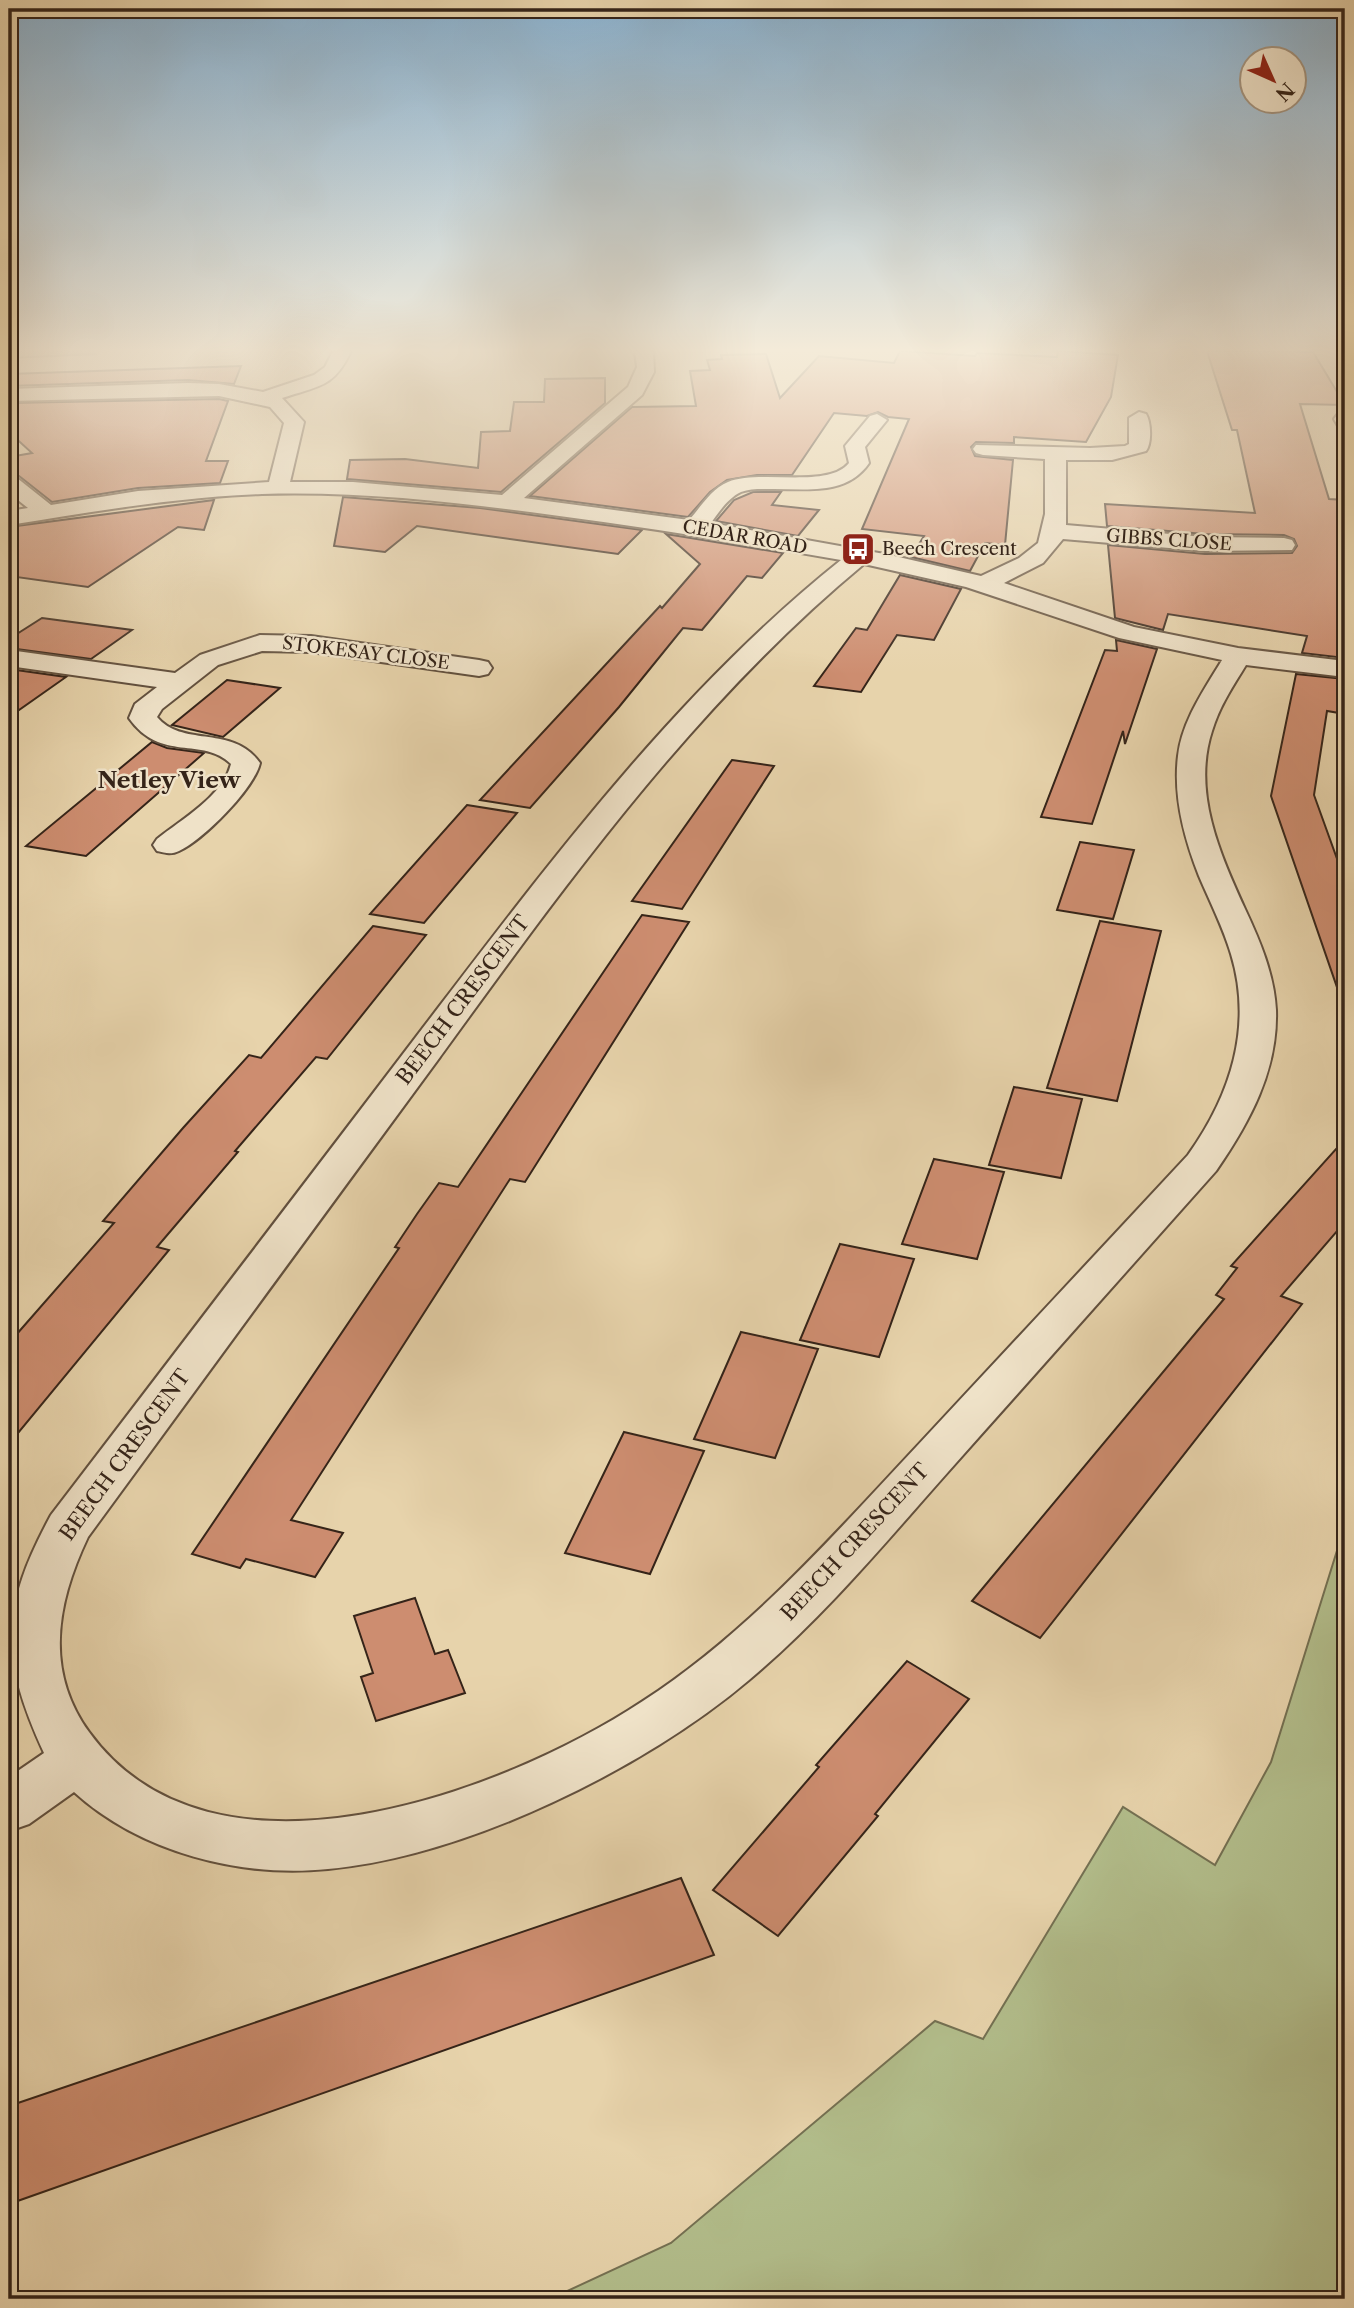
<svg xmlns="http://www.w3.org/2000/svg" width="1354" height="2308" font-family="'Libre Caslon Text',serif">
  <style>
    .green { fill: #b2bd8b; stroke: #747052; stroke-width: 2 }
    .building { fill: #cd8d70; stroke: #352419; stroke-width: 2 }
    .lines { fill: none; stroke-linecap: round; stroke-linejoin: round }
    .minor-casing { stroke: #62503e; stroke-width: 4 }
    .minor { fill: #efe2c8; fill-rule: evenodd }
    .labels { text-anchor: middle; stroke-width: 5; stroke-linejoin: round; paint-order: stroke }
    .far-street-label { font-size: 18px; fill: #352419; stroke: #efe2c8 }
    .far-poi-label { font-size: 18px; fill: #352419; stroke: #efe2c8; text-anchor: start }
    .street-label { font-size: 21px; fill: #352419; stroke: #efe2c8 }
    .far-district-label { font-size: 23px; font-weight: bold; fill: #352419; stroke: #efe2c8 }
  </style>
  <rect width="100%" height="100%" fill="#e7d3ab"/>
  <filter id="stains"><feTurbulence type="fractalNoise" baseFrequency=".00286" numOctaves="4"/><feColorMatrix values="0 0 0 0 .2 0 0 0 0 .09 0 0 0 0 .02 0 0 0 .5 -.17"/></filter>
  <radialGradient id="worn" r=".72"><stop offset=".6" stop-color="#630" stop-opacity="0"/><stop offset="1" stop-color="#630" stop-opacity=".3"/></radialGradient>
  <!-- green -->
  <g class="green">
    <polygon points="9,351 92,351 95,354 9,358"/>
    <polygon points="1345,1525 1345,2299 550,2299 671,2243 935,2021 983,2039 1123,1807 1215,1865 1271,1762"/>
  </g>
  <!-- building -->
  <g class="building">
    <polygon points="900,351 975,356 977,353 1057,357 1058,351 1118,355 1111,397 1086,442 1014,437 1014,443 976,442 971,447 975,456 1013,460 1005,545 985,543 970,571 911,557 924,536 862,529 909,419 888,417 878,412 867,416 834,413 792,475 757,475 727,480 710,492 688,517 530,496 632,407 696,406 690,371 710,370 707,360 722,359 721,355 766,354 780,398 819,356 894,363"/>
    <polygon points="1207,351 1313,352 1345,405 1300,404 1329,499 1345,500 1345,658 1302,653 1307,636 1168,614 1163,630 1115,618 1108,545 1205,554 1292,553 1297,546 1294,539 1284,535 1205,534 1107,526 1105,504 1255,513 1237,430 1232,430"/>
    <polygon points="241,366 234,384 188,380 9,386 9,374"/>
    <polygon points="605,378 605,403 501,492 347,479 350,460 405,459 478,468 481,432 510,431 514,402 544,402 545,379"/>
    <polygon points="219,399 228,401 206,461 228,461 220,483 138,488 52,502 19,476 9,475 9,457 32,453 9,432 9,403"/>
    <polygon points="753,492 781,492 772,505 819,510 798,536 716,521 734,500"/>
    <polygon points="343,497 480,508 642,530 618,554 417,526 385,552 334,546"/>
    <polygon points="214,500 204,530 178,527 88,587 9,576 9,527"/>
    <polygon points="666,534 783,553 762,578 747,576 702,630 683,628 619,707 530,808 480,800 660,606 662,608 700,564"/>
    <polygon points="900,575 961,589 934,640 897,635 861,692 814,686 856,628 867,630"/>
    <polygon points="42,618 132,630 91,659 9,648 9,639"/>
    <polygon points="1116,640 1157,649 1125,744 1123,731 1092,824 1041,817 1105,650 1117,651"/>
    <polygon points="9,669 66,677 9,717"/>
    <polygon points="1296,674 1345,679 1345,714 1327,711 1314,795 1345,881 1345,992 1339,993 1271,796"/>
    <polygon points="227,680 280,688 223,737 172,725"/>
    <polygon points="152,742 167,748 204,753 86,856 26,846"/>
    <polygon points="732,760 774,766 682,909 632,901"/>
    <polygon points="467,805 517,813 424,923 370,914"/>
    <polygon points="1080,842 1134,850 1113,919 1057,910"/>
    <polygon points="642,915 689,922 525,1182 510,1179 291,1520 343,1533 315,1577 246,1559 240,1568 192,1554 399,1248 395,1247 417,1214 439,1183 458,1187"/>
    <polygon points="1100,921 1161,931 1117,1101 1047,1088"/>
    <polygon points="373,926 426,935 327,1059 316,1057 235,1151 238,1152 157,1247 169,1250 9,1444 9,1343 114,1223 103,1221 183,1128 249,1055 261,1058"/>
    <polygon points="1014,1087 1082,1099 1061,1178 989,1165"/>
    <polygon points="1345,1139 1345,1222 1281,1296 1302,1304 1040,1638 972,1601 1224,1299 1216,1295 1237,1268 1231,1266"/>
    <polygon points="934,1159 1004,1172 977,1259 902,1244"/>
    <polygon points="840,1244 914,1259 879,1357 800,1340"/>
    <polygon points="741,1332 818,1349 775,1458 694,1439"/>
    <polygon points="624,1432 704,1451 650,1574 565,1553"/>
    <polygon points="415,1598 435,1654 448,1650 465,1693 376,1721 361,1677 373,1673 354,1616"/>
    <polygon points="907,1661 969,1699 875,1814 878,1816 778,1936 713,1890 819,1767 816,1765"/>
    <polygon points="681,1878 714,1955 9,2204 9,2106"/>
  </g>
  <g class="lines">
    <!-- minor casing -->
    <g class="minor-casing">
      <g id="minor">
        <path d="M 333,351 L 351,351 C 334,388 318,386 282,398 L 304,422 L 290,482 L 353,482 L 502,495 L 628,387 L 637,367 L 635,351 L 653,351 L 654,372 L 642,395 L 524,498 L 689,520 C 701,507 711,489 728,482 C 760,469 828,489 849,463 L 845,446 L 870,416 L 877,414 L 887,420 L 865,447 L 869,463 C 847,495 809,489 774,489 C 763,489 751,488 741,492 C 728,498 719,512 711,523 L 890,555 L 981,576 L 1019,558 L 1038,543 L 1045,514 L 1045,459 L 983,455 L 976,453 L 973,449 L 976,445 L 1090,448 L 1125,446 L 1129,444 L 1129,418 L 1139,412 L 1146,414 C 1151,422 1152,443 1146,451 L 1112,460 L 1066,460 L 1066,525 L 1205,537 L 1284,538 L 1292,540 L 1295,545 L 1292,550 L 1205,551 L 1063,539 L 1043,563 L 1004,583 L 1134,627 L 1238,648 L 1345,661 L 1345,677 L 1246,665 C 1233,686 1219,707 1212,731 C 1192,792 1220,854 1245,909 C 1260,941 1274,974 1276,1010 C 1278,1071 1249,1123 1216,1171 C 1126,1272 1037,1372 948,1472 C 884,1544 823,1618 749,1680 C 644,1769 467,1856 328,1869 C 240,1878 140,1852 74,1792 L 29,1824 L 9,1831 L 9,1777 L 44,1753 C 0,1657 0,1609 51,1515 C 175,1353 299,1191 422,1029 C 549,863 677,691 841,560 C 745,543 649,528 552,515 C 456,502 359,491 262,494 C 176,497 93,512 9,525 L 9,511 L 28,508 L 9,493 L 9,477 L 17,478 L 51,505 L 138,491 L 269,482 L 284,423 L 270,407 L 219,396 L 9,401 L 9,389 L 188,383 L 219,384 L 263,392 L 314,375 L 325,367 ZM 864,564 L 966,587 L 1119,638 L 1222,660 C 1204,690 1182,721 1178,756 C 1173,797 1184,838 1199,876 C 1210,902 1223,927 1231,954 C 1253,1026 1231,1095 1188,1155 C 1098,1252 1007,1349 917,1446 C 831,1538 749,1632 643,1701 C 504,1793 212,1902 89,1732 C 44,1670 57,1602 88,1537 C 205,1377 322,1217 440,1057 C 567,882 696,703 864,564 Z"/>
        <polygon points="1345,413 1345,428 1338,426 1334,419 1337,415"/>
        <path d="M 260,635 L 311,636 L 479,660 L 488,662 L 492,668 L 488,674 L 479,676 L 311,652 L 262,651 L 218,665 L 162,709 L 157,717 C 183,748 233,724 260,763 C 254,789 203,840 179,851 C 171,855 165,853 157,851 L 153,845 L 157,839 C 182,819 223,796 231,764 C 203,736 160,763 129,718 L 135,704 L 157,687 L 9,666 L 9,650 L 175,673 L 200,655 Z"/>
      </g>
    </g>
    <!-- minor -->
    <use href="#minor" class="minor"/>
  </g>
  <!-- sky -->
  <linearGradient id="sky" x2="0" y2="1"><stop stop-color="#8ab4d4"/><stop offset="0.52" stop-color="#f4ebd9"/><stop offset="1" stop-color="#f4ebd9" stop-opacity="0"/></linearGradient>
  <rect width="1354" height="674" fill="url(#sky)"/>
  <!-- icons -->
  <defs>
    <g id="bus-square" transform="scale(1.75)"><rect x="-9" y="-9" width="18" height="18" rx="4" fill="#8f2418" stroke="#efe2c8"/><path d="M-5-6H5V4H4V6H2V4H-2V6H-4V4H-5ZM-3.5-4V0h7V-4ZM-3.5 1.2v1.5H-2V1.2ZM2 1.2v1.5H3.5V1.2Z" fill="#fff"/></g>
  </defs>
  <g fill-rule="evenodd">
    <use href="#bus-square" x="858" y="549"/>
  </g>
  <g class="labels">
    <!-- far-street labels -->
    <g class="far-street-label">
      <text transform="translate(745 537) rotate(10)" y="6">CEDAR ROAD</text>
      <text transform="translate(1169 540) rotate(4)" y="6">GIBBS CLOSE</text>
      <text transform="translate(366 653) rotate(7)" y="6">STOKESAY CLOSE</text>
    </g>
    <!-- far-poi labels -->
    <g class="far-poi-label">
      <text x="882" y="555">Beech Crescent</text>
    </g>
    <!-- street labels -->
    <g class="street-label">
      <text transform="translate(463 1000) rotate(-53)" y="7">BEECH CRESCENT</text>
      <text transform="translate(125 1455) rotate(-54)" y="7">BEECH CRESCENT</text>
      <text transform="translate(855 1542) rotate(-47)" y="7">BEECH CRESCENT</text>
    </g>
    <!-- far-district labels -->
    <g class="far-district-label">
      <text x="169" y="788">Netley View</text>
    </g>
  </g>
  <!-- margin -->
  <rect width="1354" height="2308" fill="none" stroke="#e7d3ab" stroke-width="35"/>
  <rect x="10" y="10" width="1333" height="2287" fill="none" stroke="#352419" stroke-width="3.5"/>
  <rect x="18" y="18" width="1319" height="2273" fill="none" stroke="#352419" stroke-width="2"/>
  <!-- north arrow -->
  <g transform="translate(1273 80) rotate(135)"><circle r="33" fill="#efe2c8" stroke="#a59682" stroke-width="2"/>
  <path d="M0-5L12 26L0 18L-12 26Z" fill="#8f2418"/>
  <text y="-10" font-size="19" font-weight="bold" text-anchor="middle" fill="#352419">N</text>
  </g>
  <rect width="100%" height="100%" filter="url(#stains)"/>
  <rect width="100%" height="100%" fill="url(#worn)"/>
</svg>
